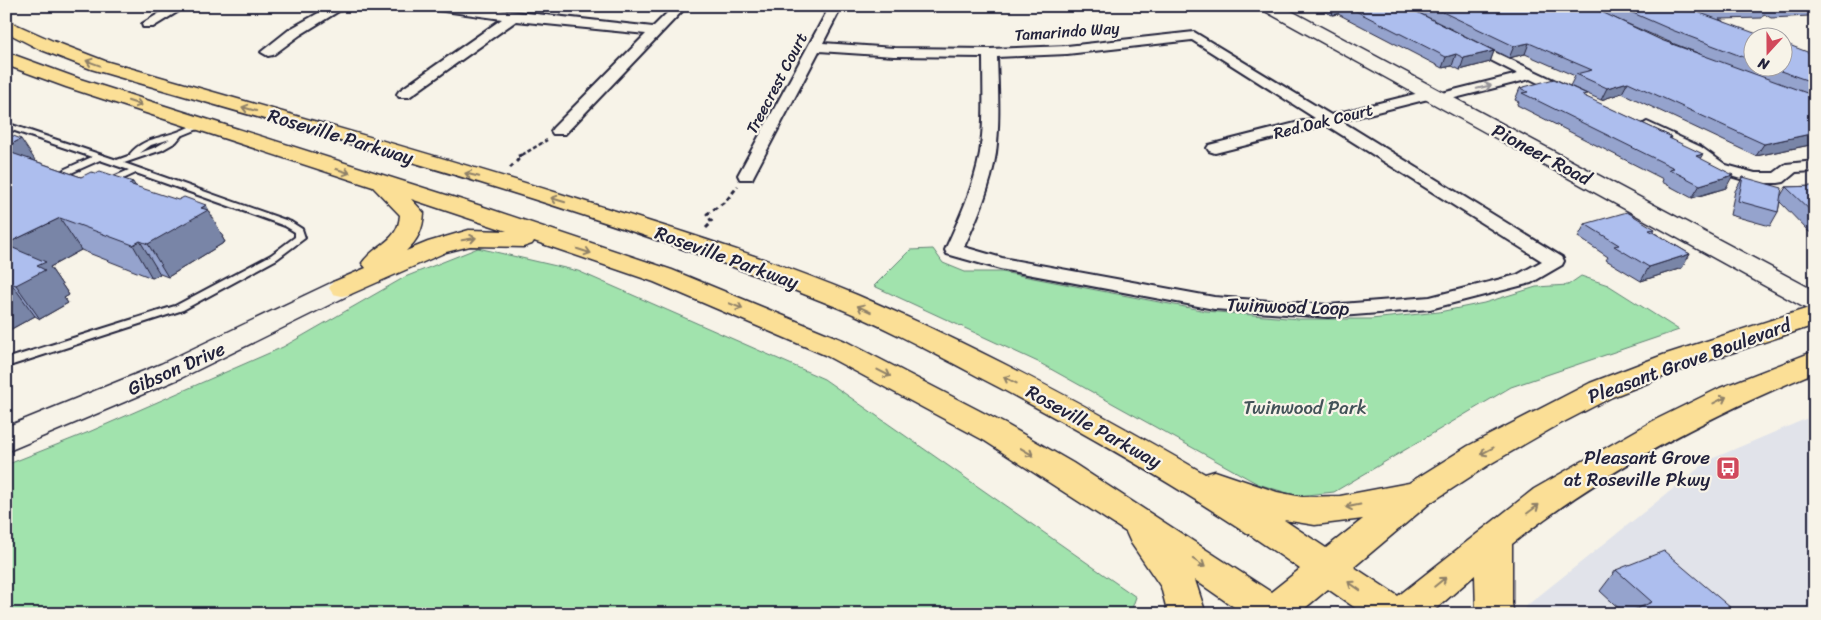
<svg xmlns="http://www.w3.org/2000/svg" width="1821" height="620" font-family="Sriracha,sans-serif">
  <style>
    .built { fill: #e1e3ea }
    .green { fill: #a1e3ad; stroke: #628274 }
    .lines { fill: none; stroke-linecap: round; stroke-linejoin: round }
    .lane-casing { stroke: #22223b; stroke-width: 4 }
    .street-casing { stroke: #22223b; stroke-width: 4 }
    .secondary-casing { stroke: #22223b; stroke-width: 3 }
    .primary-casing { stroke: #22223b; stroke-width: 3 }
    .path-far1 { stroke: #22223b; stroke-width: 2.5; stroke-dasharray: 4 2.5; stroke-linecap: butt }
    .path { stroke: #22223b; stroke-width: 3; stroke-dasharray: 4.5 4; stroke-linecap: butt }
    .lane { fill: #f7f3e8; fill-rule: evenodd }
    .street { fill: #f7f3e8; fill-rule: evenodd }
    .secondary { fill: #f7f3e8; fill-rule: evenodd }
    .primary { fill: #fbdf96; fill-rule: evenodd }
    .wall { fill: #95a3cd; stroke: #22223b; fill-rule: evenodd }
    .shaded-wall { fill: #7985a7; stroke: #22223b }
    .building { fill: #adbeee; stroke: #22223b }
    .oneway { stroke: #8e8068 }
    .oneway2 { stroke: #97959a }
    .labels { text-anchor: middle; stroke-width: 4.5; stroke-linejoin: round; paint-order: stroke }
    .far-street-label { font-size: 16px; fill: #22223b; stroke: #f7f3e8 }
    .street-label { font-size: 19px; fill: #22223b; stroke: #f7f3e8 }
    .park-label { font-size: 19px; fill: #425258; stroke: #f7f3e8 }
    .poi-label { font-size: 19px; fill: #22223b; stroke: #f7f3e8; text-anchor: end }
  </style>
  <rect width="100%" height="100%" fill="#f7f3e8"/>
  <filter id="ink" filterUnits="userSpaceOnUse"><feTurbulence type="fractalNoise" baseFrequency=".02" numOctaves="2"/><feDisplacementMap in="SourceGraphic" scale="10" xChannelSelector="R" yChannelSelector="G"/><feConvolveMatrix kernelMatrix="1 2 1 2 8 2 1 2 1" color-interpolation-filters="sRGB"/></filter>
  <g filter="url(#ink)">
    <!-- built -->
    <polygon class="built" points="1815,415 1815,614 1526,614 1525,607 1709,460"/>
    <!-- green -->
    <g class="green">
      <polygon points="478,248 578,271 824,379 1136,597 1130,614 6,614 6,465 89,432 283,347 405,277"/>
      <polygon points="933,249 943,263 965,272 1002,272 1206,311 1299,319 1371,319 1439,312 1484,303 1536,287 1568,285 1581,276 1608,285 1679,330 1511,387 1334,492 1297,496 1258,484 1038,362 874,286 910,250"/>
    </g>
    <g class="lines">
      <!-- lane casing -->
      <g class="lane-casing">
        <path id="lane" d="M 6,123 L 117,160 L 131,155 L 130,154 C 143,138 162,138 180,131 C 188,128 195,123 203,123 L 203,127 L 181,136 L 176,142 L 162,150 L 124,163 L 291,222 L 302,229 L 305,238 L 277,259 L 183,310 L 6,367 L 6,359 L 175,306 L 271,255 L 295,237 L 295,232 L 285,226 L 136,173 L 112,184 L 106,184 L 106,180 L 129,170 L 100,160 L 71,173 L 61,181 L 55,181 L 55,177 L 65,169 L 92,157 L 6,128 ZM 170,139 L 156,147 L 140,153 L 151,145 Z"/>
      </g>
      <!-- street casing -->
      <g class="street-casing">
        <g id="street">
          <polygon points="171,6 187,6 153,27 143,27 142,24"/>
          <polygon points="331,6 347,6 300,35 273,55 268,56 261,52 290,29"/>
          <polygon points="431,6 465,6 653,27 674,6 687,6 565,134 553,134 551,131 553,128 646,34 516,21 409,97 399,97 397,94 399,91 502,19 437,10"/>
          <path d="M 830,6 L 842,6 L 823,43 L 894,48 L 990,49 L 1067,46 L 1194,32 L 1331,115 L 1431,90 L 1438,94 L 1518,74 L 1461,45 L 1463,42 L 1473,42 L 1573,89 L 1575,92 L 1573,95 L 1563,95 L 1530,79 L 1439,102 L 1432,98 L 1341,121 L 1562,257 L 1564,261 L 1562,265 L 1531,283 L 1430,309 L 1328,317 L 1214,309 L 1000,269 L 947,254 L 945,250 C 959,219 974,187 980,153 C 985,121 983,89 983,57 L 894,56 L 819,51 L 754,175 L 752,179 L 740,179 L 738,175 ZM 1192,40 L 1315,118 L 1209,145 L 1207,148 L 1209,151 L 1215,153 L 1326,125 L 1542,261 L 1517,275 L 1430,297 L 1328,305 L 1214,297 L 1002,258 L 964,247 C 978,217 991,186 996,153 C 1000,121 998,89 997,57 L 1067,54 Z"/>
          <polygon points="1647,122 1701,147 1726,165 1755,173 1774,173 1786,164 1815,161 1815,171 1796,172 1784,182 1778,183 1754,183 1714,171 1689,153 1642,130 1639,127"/>
        </g>
      </g>
      <!-- secondary casing -->
      <g class="secondary-casing">
        <g id="secondary">
          <polygon points="1261,6 1282,6 1815,291 1815,310 1805,308 1263,10"/>
          <polygon points="342,280 351,282 355,288 351,294 181,378 6,452 6,427 161,364 333,282"/>
        </g>
      </g>
      <!-- primary casing -->
      <g class="primary-casing">
        <path id="primary" d="M 6,20 L 53,41 L 105,61 C 264,107 424,151 583,201 C 675,229 768,258 857,295 C 977,346 1093,409 1205,474 L 1215,471 L 1277,492 L 1302,497 L 1340,496 L 1409,483 L 1468,446 L 1590,383 L 1663,355 L 1815,306 L 1815,325 L 1683,369 L 1612,397 L 1556,426 L 1490,464 L 1430,503 L 1354,567 L 1398,596 L 1534,489 L 1653,421 L 1720,388 L 1815,351 L 1815,372 C 1707,417 1603,471 1512,544 L 1512,604 L 1514,614 L 1476,614 L 1475,575 L 1430,614 L 1364,614 L 1328,589 L 1298,614 L 1244,614 L 1195,580 L 1206,614 L 1168,614 L 1161,587 L 1131,543 L 1126,532 L 985,441 L 825,355 L 654,282 L 534,241 L 532,244 L 523,247 L 470,246 L 446,252 L 351,294 L 342,296 L 333,294 L 329,288 L 333,282 L 366,268 L 362,263 C 376,243 398,243 400,215 L 373,187 L 66,87 L 6,65 L 6,52 L 80,79 L 481,206 L 672,270 L 845,341 L 1007,425 L 1073,463 L 1271,592 L 1300,569 C 1205,502 1103,443 1000,388 C 946,360 891,329 834,306 C 593,208 340,142 91,69 L 39,49 L 6,32 ZM 411,199 L 507,231 L 469,230 L 428,242 L 406,251 C 418,240 423,229 424,213 ZM 1363,519 L 1326,548 L 1284,520 L 1315,525 Z"/>
      </g>
      <!-- path-far1 -->
      <polyline class="path-far1" points="522,155 547,140"/>
      <!-- path -->
      <g class="path">
        <polyline points="510,168 518,160 516,157 526,153"/>
        <polyline points="706,228 712,222 707,214 726,201 738,186"/>
      </g>
      <!-- lane -->
      <use href="#lane" class="lane"/>
      <!-- street -->
      <use href="#street" class="street"/>
      <!-- secondary -->
      <use href="#secondary" class="secondary"/>
      <!-- primary -->
      <use href="#primary" class="primary"/>
    </g>
    <!-- wall -->
    <g class="wall">
      <polygon points="1314,6 1405,6 1494,51 1490,62 1460,70 1452,66 1442,68 1338,14 1332,15"/>
      <path d="M 1405,6 L 1815,6 L 1809,16 L 1771,18 L 1764,14 L 1762,18 L 1719,19 L 1754,38 L 1754,68 L 1784,68 L 1815,55 L 1815,144 L 1756,156 L 1622,93 L 1601,100 L 1570,86 L 1575,76 L 1525,54 L 1509,58 ZM 1614,18 L 1667,41 L 1700,54 L 1661,40 Z"/>
      <polygon points="1520,88 1585,97 1672,137 1671,139 1700,158 1726,188 1692,198 1662,182 1663,179 1517,105 1519,102 1515,100"/>
      <polygon points="6,133 35,161 81,177 136,186 223,237 222,237 225,242 168,277 160,274 152,278 81,250 50,267 69,295 64,298 68,303 40,319 35,316 6,332"/>
      <polygon points="1743,177 1780,197 1786,187 1815,186 1815,232 1809,232 1780,202 1778,212 1770,226 1730,215 1735,191"/>
      <polygon points="1585,224 1655,229 1653,232 1690,254 1682,268 1641,281 1606,260 1608,257 1578,237"/>
      <polygon points="1616,570 1738,614 1625,614 1600,591"/>
    </g>
    <!-- shaded-wall -->
    <g class="shaded-wall">
      <polygon points="1335,6 1340,6 1338,14 1332,15"/>
      <polygon points="1529,43 1525,54 1509,58 1514,46"/>
      <polygon points="1494,51 1490,62 1460,70 1464,58"/>
      <polygon points="1456,54 1452,66 1442,68 1446,57"/>
      <polygon points="1628,82 1622,93 1601,100 1607,88"/>
      <polygon points="1815,133 1815,144 1756,156 1764,144"/>
      <polygon points="21,139 41,169 6,157 6,147"/>
      <polygon points="1703,154 1695,167 1696,156"/>
      <polygon points="1733,175 1726,188 1692,198 1700,185"/>
      <polygon points="133,182 151,213 129,184"/>
      <polygon points="206,205 223,237 222,237 225,242 168,277 148,244"/>
      <polygon points="60,218 81,250 50,267 69,295 64,298 68,303 40,319 16,285 6,244"/>
      <polygon points="140,241 160,274 152,278 133,245"/>
      <polygon points="1690,254 1682,268 1641,281 1649,267"/>
      <polygon points="11,283 35,316 6,332 6,285"/>
    </g>
    <!-- building -->
    <g class="building">
      <polygon points="1346,6 1405,6 1494,51 1464,58 1456,54 1446,57"/>
      <polygon points="1430,6 1589,6 1661,40 1815,96 1815,133 1764,144 1628,82 1607,88 1576,74 1592,70 1529,43 1514,46"/>
      <polygon points="1617,6 1765,6 1768,7 1692,10 1768,38 1754,38 1754,61 1672,30"/>
      <polygon points="1784,43 1815,55 1815,83 1772,68 1784,68"/>
      <polygon points="1554,79 1587,94 1582,95 1672,137 1669,138 1703,154 1696,156 1733,175 1700,185 1669,169 1674,168 1522,93 1528,92 1520,88"/>
      <polygon points="6,133 21,139 6,147"/>
      <polygon points="6,151 81,177 91,172 96,173 100,171 133,182 129,184 178,200 184,197 206,205 201,208 208,210 148,244 140,241 133,245 60,218 6,244"/>
      <polygon points="1743,177 1782,188 1778,212 1738,201"/>
      <polygon points="1815,186 1815,215 1786,187"/>
      <polygon points="1627,212 1655,229 1649,230 1690,254 1649,267 1614,246 1619,245 1585,224"/>
      <polygon points="6,245 46,262 37,266 45,270 16,285 11,283 6,285"/>
      <polygon points="1664,551 1738,614 1636,614 1632,611 1652,602 1616,570"/>
    </g>
    <!-- one-way arrows -->
    <defs><path id="oneway-shaft" d="M-6 0H5M1.5-3L5.5 0L1.5 3" fill="none" stroke-width="1.6" stroke-linecap="round" stroke-linejoin="round" transform="scale(1.25)"/></defs>
    <g class="oneway">
      <use href="#oneway-shaft" transform="translate(93 63) rotate(-160)"/>
      <use href="#oneway-shaft" transform="translate(135 103) rotate(18)"/>
      <use href="#oneway-shaft" transform="translate(249 109) rotate(-164)"/>
      <use href="#oneway-shaft" transform="translate(343 171) rotate(18)"/>
      <use href="#oneway-shaft" transform="translate(472 175) rotate(-166)"/>
      <use href="#oneway-shaft" transform="translate(558 200) rotate(-163)"/>
      <use href="#oneway-shaft" transform="translate(469 239) rotate(-10)"/>
      <use href="#oneway-shaft" transform="translate(584 251) rotate(18)"/>
      <use href="#oneway-shaft" transform="translate(736 306) rotate(22)"/>
      <use href="#oneway-shaft" transform="translate(864 309) rotate(-155)"/>
      <use href="#oneway-shaft" transform="translate(884 373) rotate(27)"/>
      <use href="#oneway-shaft" transform="translate(1010 380) rotate(-153)"/>
      <use href="#oneway-shaft" transform="translate(1720 400) rotate(-27)"/>
      <use href="#oneway-shaft" transform="translate(1487 451) rotate(152)"/>
      <use href="#oneway-shaft" transform="translate(1027 452) rotate(31)"/>
      <use href="#oneway-shaft" transform="translate(1353 506) rotate(169)"/>
      <use href="#oneway-shaft" transform="translate(1533 509) rotate(-37)"/>
      <use href="#oneway-shaft" transform="translate(1199 563) rotate(34)"/>
      <use href="#oneway-shaft" transform="translate(1440 582) rotate(-39)"/>
      <use href="#oneway-shaft" transform="translate(1354 586) rotate(-145)"/>
    </g>
    <use class="oneway2" href="#oneway-shaft" transform="translate(1484 87) rotate(-14)"/>
  </g>
  <!-- icons -->
  <defs>
    <g id="bus-square" transform="scale(1.25)"><rect x="-9" y="-9" width="18" height="18" rx="4" fill="#d1495b" stroke="#f7f3e8"/><path d="M-5-6H5V4H4V6H2V4H-2V6H-4V4H-5ZM-3.5-4V0h7V-4ZM-3.5 1.2v1.5H-2V1.2ZM2 1.2v1.5H3.5V1.2Z" fill="#fff"/></g>
  </defs>
  <g fill-rule="evenodd">
    <use href="#bus-square" x="1728" y="468"/>
  </g>
  <g class="labels">
    <!-- far-street labels -->
    <g class="far-street-label">
      <text transform="translate(1067 31) rotate(-4)" y="6">Tamarindo Way</text>
      <text transform="translate(776 83) rotate(-62)" y="6">Treecrest Court</text>
      <text transform="translate(1323 121) rotate(-14)" y="6">Red Oak Court</text>
    </g>
    <!-- street labels -->
    <g class="street-label">
      <text transform="translate(341 136) rotate(17)" y="7">Roseville Parkway</text>
      <text transform="translate(1542 154) rotate(28)" y="7">Pioneer Road</text>
      <text transform="translate(727 257) rotate(20)" y="7">Roseville Parkway</text>
      <text transform="translate(1288 306) rotate(2)" y="7">Twinwood Loop</text>
      <text transform="translate(1689 360) rotate(-20)" y="7">Pleasant Grove Boulevard</text>
      <text transform="translate(176 368) rotate(-24)" y="7">Gibson Drive</text>
      <text transform="translate(1094 426) rotate(29)" y="7">Roseville Parkway</text>
    </g>
    <!-- park labels -->
    <g class="park-label">
      <text x="1305" y="414">Twinwood Park</text>
    </g>
    <!-- poi labels -->
    <g class="poi-label">
      <text x="1710" y="464">Pleasant Grove<tspan x="1710" dy="22">at Roseville Pkwy</tspan></text>
    </g>
  </g>
  <!-- margin -->
  <rect width="1821" height="620" fill="none" stroke="#f7f3e8" stroke-width="25"/>
  <rect x="12" y="12" width="1796" height="595" fill="none" stroke="#22223b" stroke-width="2" filter="url(#ink)"/>
  <!-- north arrow -->
  <g transform="translate(1768 52) rotate(201)"><circle r="24" fill="#f7f3e8" stroke="#a29fa3"/>
  <path d="M0-4L9 19L0 12L-9 19Z" fill="#d1495b"/>
  <text y="-8" font-size="14" font-weight="bold" text-anchor="middle" fill="#22223b">N</text>
  </g>
</svg>
